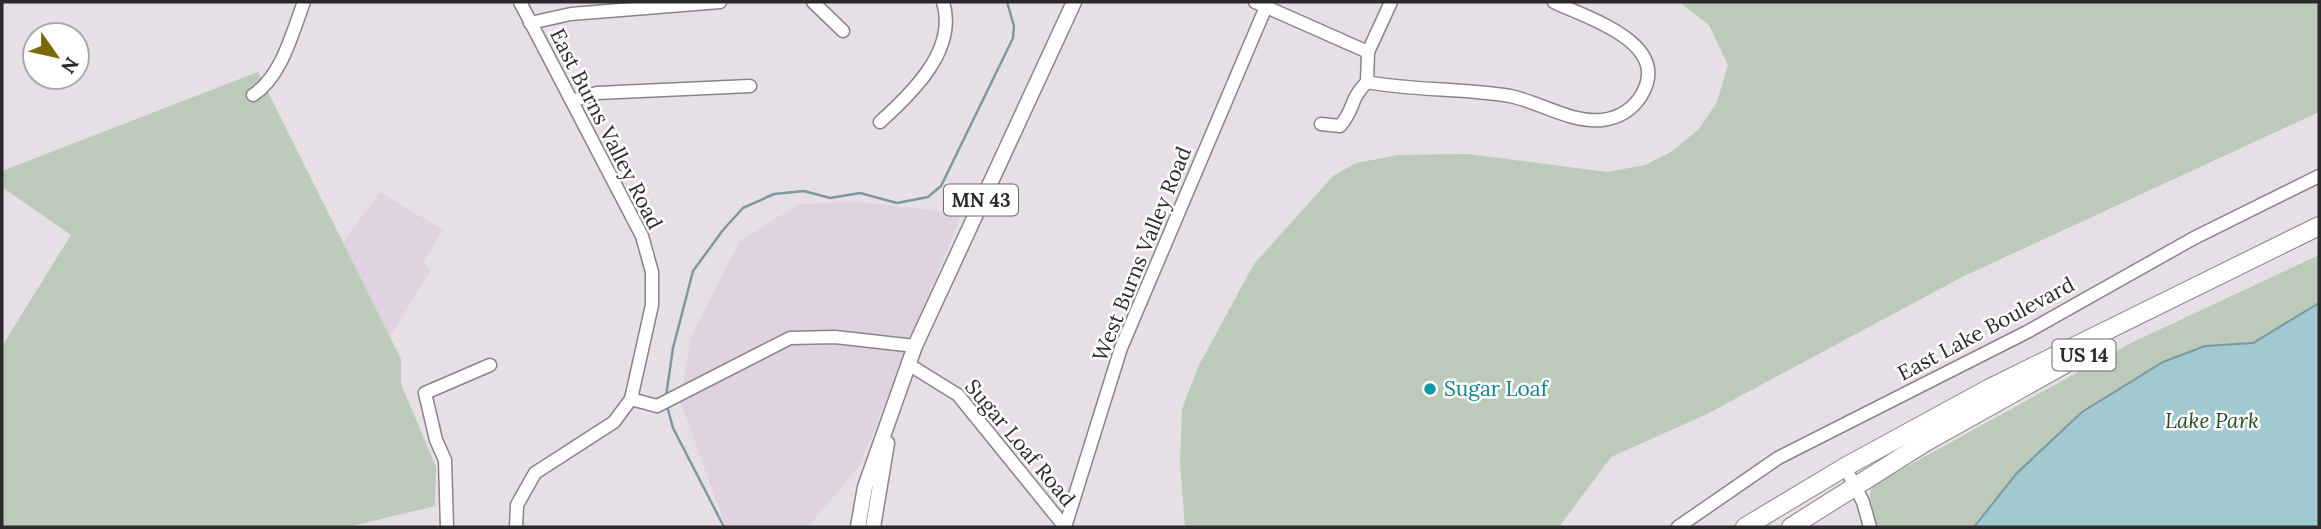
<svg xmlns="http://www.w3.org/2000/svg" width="2321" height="529" font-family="Lora,serif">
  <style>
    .built { fill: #e0d3df }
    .green { fill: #bbcab9 }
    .water { fill: #a0c9d2; stroke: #7d99a0; stroke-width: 2 }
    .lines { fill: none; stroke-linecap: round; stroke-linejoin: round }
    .stream { stroke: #7d99a0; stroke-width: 2.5 }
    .minor-casing { stroke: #8a848a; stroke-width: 15 }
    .major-casing { stroke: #8a848a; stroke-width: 17 }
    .highway-casing { stroke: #8a848a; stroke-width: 20 }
    .minor { stroke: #fff; stroke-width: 12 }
    .major { stroke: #fff; stroke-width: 14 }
    .highway { stroke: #fff; stroke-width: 18 }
    .culture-dot { fill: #0f9aa8; stroke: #fff; stroke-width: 2.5 }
    .labels { text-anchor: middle; stroke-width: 5; stroke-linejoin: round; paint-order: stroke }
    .shield { fill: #fff; stroke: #6b696b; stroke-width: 2 }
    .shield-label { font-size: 19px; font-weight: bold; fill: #2b292b }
    .street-label { font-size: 21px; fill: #2b292b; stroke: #fff }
    .culture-label { font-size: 21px; fill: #0d838f; stroke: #fff; text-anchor: start }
    .park-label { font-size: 21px; font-style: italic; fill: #274c26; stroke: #fff }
  </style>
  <rect width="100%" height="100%" fill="#e6dfe6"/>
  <!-- built -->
  <g class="built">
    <polygon points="380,192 443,230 423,262 430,271 390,337 343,242"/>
    <polygon points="856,202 962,213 860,465 808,527 726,527 680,401 691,336 740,241 799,204"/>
  </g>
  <!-- green -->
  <g class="green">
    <polygon points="1679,2 2319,2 2319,112 1962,277 1707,414 1611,457 1559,527 1185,527 1180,463 1182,409 1199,365 1254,264 1333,176 1356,163 1399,155 1467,154 1607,172 1645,165 1671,152 1699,129 1717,102 1728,65 1709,25"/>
    <polygon points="258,72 401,359 401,384 436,467 435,506 348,527 2,527 2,346 71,235 2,187 2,171"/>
    <polygon points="2319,255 2319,527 1876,527 1870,496 1871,487 1886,478 2131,343"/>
  </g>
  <!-- water -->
  <polygon class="water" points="2319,303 2319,527 1974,527 2017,473 2082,412 2163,362 2205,346 2253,343"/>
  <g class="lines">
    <!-- stream -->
    <g class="stream">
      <polyline points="666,396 673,348 693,271 723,230 743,208 774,194 804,191 830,198 860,193 897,203 928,197 941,186 1013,38 1014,26 1007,2"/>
      <polyline points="667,406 673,428 724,527"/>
    </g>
    <!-- minor casing -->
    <g class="minor-casing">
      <g id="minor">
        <polyline points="520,2 642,236 652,272 652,305 631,399"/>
        <polyline points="813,2 843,31"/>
        <polyline points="1255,2 1368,52"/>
        <path d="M 1391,2 L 1368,52 L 1367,82 C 1414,91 1462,88 1510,96 C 1540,102 1570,123 1602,120 C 1618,118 1632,110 1641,96 C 1673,43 1589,19 1554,2"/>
        <polyline points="530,23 571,14 720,2"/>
        <path d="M 253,95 C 282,76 292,33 304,2"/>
        <polyline points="572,101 597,93 750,86"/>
        <path d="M 880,122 C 911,94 958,50 943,2"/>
        <path d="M 1321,124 L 1340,126 C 1355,109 1349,100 1367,82"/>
        <polyline points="908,364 958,395 1065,527"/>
        <polyline points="1845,467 1863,502 1870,527"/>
        <polyline points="447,527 445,460 436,440 425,393 490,365"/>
        <polyline points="516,527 517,505 535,473 614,422 631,399 657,406 790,338 835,337 915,346"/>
        <polyline points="1065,527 1121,348 1268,2"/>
        <polyline points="1678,527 1778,458 2027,332 2194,238 2319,176"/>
      </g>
    </g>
    <!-- major casing -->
    <g class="major-casing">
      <g id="major">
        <polyline points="858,527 865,487 915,346 1074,2"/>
        <polyline points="873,527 887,443"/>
      </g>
    </g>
    <!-- highway casing -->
    <g class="highway-casing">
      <g id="highway">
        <polyline points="1745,527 1845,467 1990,388 2319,226"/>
        <polyline points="1791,527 1924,443 2065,364"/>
      </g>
    </g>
    <!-- minor -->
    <use href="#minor" class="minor"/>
    <!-- major -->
    <use href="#major" class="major"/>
    <!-- highway -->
    <use href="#highway" class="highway"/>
  </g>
  <!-- markers -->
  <circle class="culture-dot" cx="1430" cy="389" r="7"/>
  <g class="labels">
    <!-- shield labels -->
    <g class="shield">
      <rect x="944" y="184.5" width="74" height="31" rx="5"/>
      <rect x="2052.5" y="339.5" width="63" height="31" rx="5"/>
    </g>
    <g class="shield-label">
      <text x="981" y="207">MN 43</text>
      <text x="2084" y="362">US 14</text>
    </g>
    <!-- street labels -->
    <g class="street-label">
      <text transform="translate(606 129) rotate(63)" y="7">East Burns Valley Road</text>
      <text transform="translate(1142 254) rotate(-68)" y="7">West Burns Valley Road</text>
      <text transform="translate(1986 329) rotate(-28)" y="7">East Lake Boulevard</text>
      <text transform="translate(1020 443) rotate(50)" y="7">Sugar Loaf Road</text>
    </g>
    <!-- culture labels -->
    <g class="culture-label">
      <text x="1444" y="396">Sugar Loaf</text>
    </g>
    <!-- park labels -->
    <g class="park-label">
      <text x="2212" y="428">Lake Park</text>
    </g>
  </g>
  <!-- border -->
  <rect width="2321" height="529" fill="none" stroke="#2b292b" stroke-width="7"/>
  <!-- north arrow -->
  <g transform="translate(56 56) rotate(124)"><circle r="33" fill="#ffffff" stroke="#aaa9aa" stroke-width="2"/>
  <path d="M0-5L12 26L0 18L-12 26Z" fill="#786a01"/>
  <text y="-10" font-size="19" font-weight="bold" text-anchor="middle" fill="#2b292b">N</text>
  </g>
</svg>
